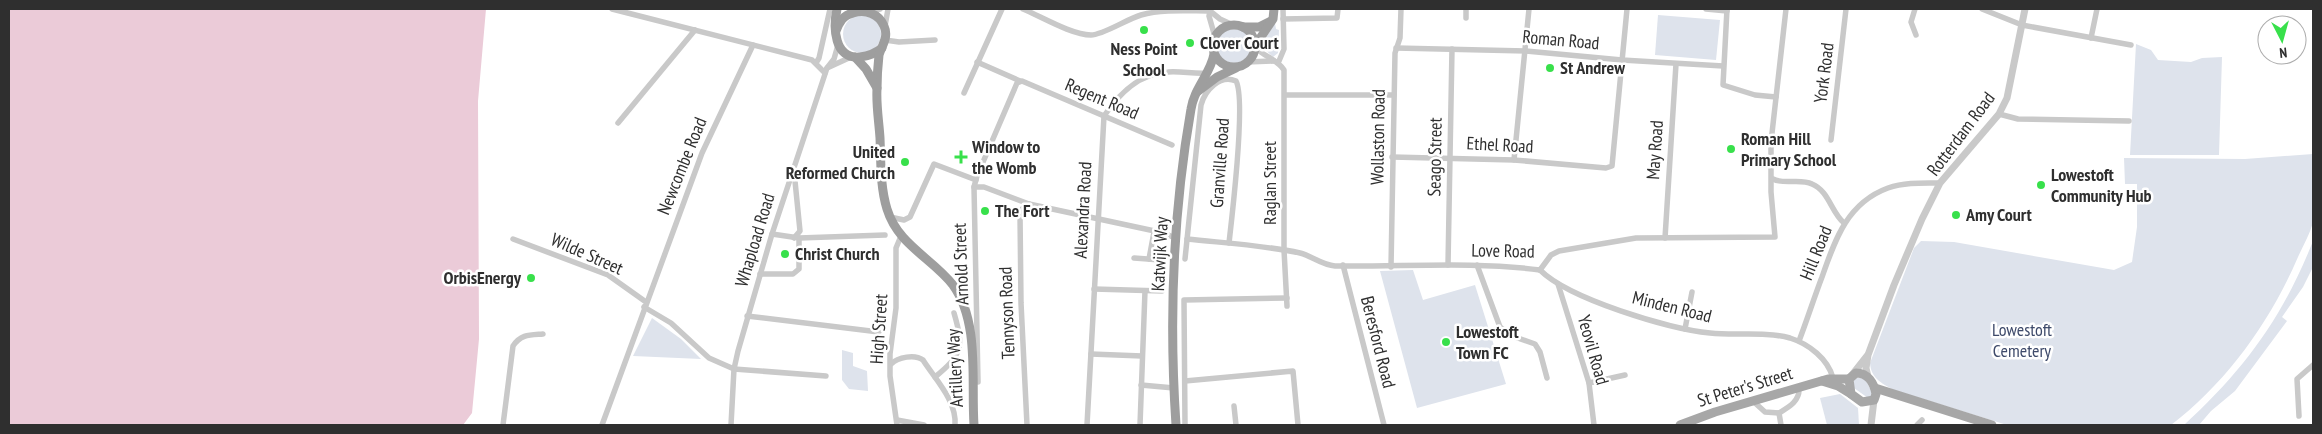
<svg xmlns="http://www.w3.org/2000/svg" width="2322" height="434" font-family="'PT Sans Narrow',sans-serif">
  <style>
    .green { fill: #dee3ec }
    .water { fill: #ebcbd8 }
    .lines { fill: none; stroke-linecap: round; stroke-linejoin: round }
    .minor { stroke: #c9c9c9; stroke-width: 5.5 }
    .tertiary { stroke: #c9c9c9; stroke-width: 7 }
    .primary { stroke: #a7a7a7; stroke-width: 9 }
    .trunk { stroke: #9e9e9e; stroke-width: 9 }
    .poi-dot { fill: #38e04b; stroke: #fff; stroke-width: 2 }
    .labels { text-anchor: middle; stroke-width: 5; stroke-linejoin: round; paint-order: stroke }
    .street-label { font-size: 18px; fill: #2f2f2f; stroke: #fff }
    .poi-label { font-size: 18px; font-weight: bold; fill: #2f2f2f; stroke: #fff; text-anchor: start }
    .park-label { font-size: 18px; fill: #3e4a6a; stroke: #fff }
  </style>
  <rect width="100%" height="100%" fill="#fff"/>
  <!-- green -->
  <g class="green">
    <polygon points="1658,15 1720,20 1716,60 1655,55"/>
    <circle cx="862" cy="34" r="19"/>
    <polygon points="1275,23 1276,29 1279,30 1278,53 1273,57 1261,46"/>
    <circle cx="1234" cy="46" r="17"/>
    <polygon points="2136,44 2151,50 2158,60 2191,62 2202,58 2222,57 2219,155 2130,155"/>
    <path d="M 2313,154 C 2313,173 2317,206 2313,222 C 2310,234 2303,246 2298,257 C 2270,322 2227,382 2171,425 L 2007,425 L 1894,390 C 1881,383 1871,378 1870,363 L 1914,248 L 1921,241 L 1954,242 L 2114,270 L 2132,262 L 2137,227 L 2137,184 L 2125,184 L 2124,158 L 2245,159 Z"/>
    <path d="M 2313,241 L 2313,267 L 2303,287 L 2282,317 L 2287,321 L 2235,391 L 2211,411 L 2199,425 L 2184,425 C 2244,370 2283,317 2313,241 Z"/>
    <polygon points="1413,270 1423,300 1475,285 1506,384 1417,408 1380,271"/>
    <polygon points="652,318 681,339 701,359 633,356"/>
    <polygon points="842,350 853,353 853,366 867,371 868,391 849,389 842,380"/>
    <polygon points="1864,376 1873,395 1868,398 1854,388 1854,379"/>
    <polygon points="1840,394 1858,408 1859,425 1827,425 1820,398"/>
  </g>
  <!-- water -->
  <polygon class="water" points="9,9 486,9 478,101 479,339 472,413 463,425 9,425"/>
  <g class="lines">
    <!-- minor -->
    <g class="minor">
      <polyline points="612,9 812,60 825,73"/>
      <path d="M 1023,9 C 1042,17 1072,35 1091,35 C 1103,35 1127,19 1141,15 C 1163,9 1187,11 1210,11"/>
      <polyline points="1706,9 1727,11"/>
      <polyline points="1727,9 1723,85 1755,95 1776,97"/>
      <polyline points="1915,9 1911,22 1916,35"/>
      <polyline points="1982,9 2022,25 2131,45"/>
      <polyline points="1210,11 1220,19 1233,25"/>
      <polyline points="1210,11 1209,16 1215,37"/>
      <polyline points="869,12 880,9"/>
      <polyline points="1466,18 1466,9"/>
      <polyline points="1283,19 1337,18 1338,9"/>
      <polyline points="885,26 888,9"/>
      <polyline points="2091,38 2097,9"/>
      <polyline points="885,40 899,42 935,40"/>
      <polyline points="838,45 834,59 827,68 851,57"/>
      <path d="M 1255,47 C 1264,57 1277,59 1284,70 L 1284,250 L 1287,306"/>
      <polyline points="1396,48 1526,51 1622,60 1723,66"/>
      <polyline points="1279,61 1284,49 1283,9"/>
      <polyline points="977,62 1020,81"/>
      <polyline points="1247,62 1274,61"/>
      <polyline points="816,63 819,58 830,9"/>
      <polyline points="964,93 1002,9"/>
      <polyline points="1285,95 1394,95"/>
      <polyline points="1999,114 2018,119 2129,121"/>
      <polyline points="618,123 695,30"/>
      <polyline points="1831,140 1846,9"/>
      <polyline points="1392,157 1514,160 1606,168 1612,166 1627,9"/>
      <polyline points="1514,160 1529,9"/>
      <path d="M 1773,179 C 1784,185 1800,178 1812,184 C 1829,191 1831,212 1844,223"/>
      <polyline points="974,187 984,187 1029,204 1164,233 1177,239"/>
      <polyline points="890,217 904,220 910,217 934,164 976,180"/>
      <polyline points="794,238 800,231 794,171"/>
      <polyline points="799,238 885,235"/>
      <polyline points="1665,238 1676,64"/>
      <polyline points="513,239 608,275 646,302"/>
      <path d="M 1187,239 C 1224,243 1263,245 1300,253 C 1312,256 1322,265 1335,266 C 1404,267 1472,261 1540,270"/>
      <polyline points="1134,258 1161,260"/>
      <polyline points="1149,259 1154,232"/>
      <path d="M 1185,259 L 1201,105 C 1205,90 1220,74 1236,81 C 1246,99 1232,217 1229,243"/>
      <polyline points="1343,265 1384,425"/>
      <polyline points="1448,265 1452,49"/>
      <polyline points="1477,265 1500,327 1512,336 1535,344 1540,352 1547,378"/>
      <polyline points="1391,267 1395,53 1400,38 1401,9"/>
      <polyline points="1540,270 1551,255 1559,251 1636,238 1775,237 1771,192 1771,142 1786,9"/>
      <path d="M 1540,270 C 1569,299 1669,329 1710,333 C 1736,336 1764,331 1790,338 C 1809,344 1828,359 1833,378"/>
      <polyline points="760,274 793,274 799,269 799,238 772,234"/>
      <polyline points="1558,284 1589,383 1594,425"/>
      <polyline points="1094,289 1162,291"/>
      <polyline points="644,307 671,323 709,358 734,369 826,376"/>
      <polyline points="747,316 879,332"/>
      <polyline points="1685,329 1692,292"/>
      <path d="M 1799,341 C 1807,320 1814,298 1822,277 C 1835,240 1847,203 1888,188 C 1905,182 1923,183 1940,183"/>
      <polyline points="1091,354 1142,356"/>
      <path d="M 891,364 C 898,357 915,354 923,360 C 935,379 957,401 955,425"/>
      <path d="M 935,377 C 962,355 964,347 954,313"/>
      <polyline points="1185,381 1293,371 1298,425"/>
      <polyline points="978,382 974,187 977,176 1017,83 1022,81 1172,145"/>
      <polyline points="1589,383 1625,375"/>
      <polyline points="1141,385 1174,388"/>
      <path d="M 1754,402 L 1765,412 L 1779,413 C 1789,407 1800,401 1799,388"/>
      <polyline points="1234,406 1236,425"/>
      <polyline points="1779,413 1781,425"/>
      <polyline points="2299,416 2297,379 2313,365"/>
      <polyline points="897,420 924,425"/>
      <path d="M 503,425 L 513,346 C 521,334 530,335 543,334"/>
      <polyline points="602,425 702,153 753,45"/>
      <polyline points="731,425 734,369 738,351 772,234 827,68"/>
      <polyline points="897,425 890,376 890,354 896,308 896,248 901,236"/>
      <polyline points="1027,425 1021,303 1020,214 1022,209 1029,204"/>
      <path d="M 1087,425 L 1104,116 C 1119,94 1139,73 1168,72 C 1181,71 1194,74 1207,73"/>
      <polyline points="1140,425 1145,291"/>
      <polyline points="1185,425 1184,300 1287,298"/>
      <polyline points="1917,425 1922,420"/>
    </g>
    <!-- tertiary -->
    <g class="tertiary">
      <polyline points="1852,375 1867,356"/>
      <polyline points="1868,377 1866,368 1868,355 1894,285 1922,219 1940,183 1999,114 2007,98 2025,9"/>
      <polyline points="1871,425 1874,400"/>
    </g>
    <!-- primary -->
    <g class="primary">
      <path d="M 1856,373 C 1868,373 1874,383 1876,394 L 1874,400 L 1862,402 L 1851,394 L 1849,379 Z"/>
      <polyline points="1822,381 1838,386 1851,394"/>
      <polyline points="1875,388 1992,425"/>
      <polyline points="1680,425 1715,412 1828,379 1849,379"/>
    </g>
    <!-- trunk -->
    <g class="trunk">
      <path d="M 837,9 C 833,27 834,60 860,57 C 869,56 875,54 882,48"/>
      <circle cx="1234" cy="46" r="21"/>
      <polyline points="1243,27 1259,27 1271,21"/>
      <path d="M 836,31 C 839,23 843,15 853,13 C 866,9 879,14 884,26 C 889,37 882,45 879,55 C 878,64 877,80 877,89 C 876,105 879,122 880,138 C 881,162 880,186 887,209 C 898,245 932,258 953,285 C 980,322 971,382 974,425"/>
      <polyline points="1255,46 1273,19 1274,9"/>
      <polyline points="855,57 866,69 877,88"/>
      <polyline points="1197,92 1217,77 1236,68"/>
      <path d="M 1176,425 C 1169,321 1173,212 1191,109 C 1194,88 1211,73 1214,54"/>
    </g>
  </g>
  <!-- markers -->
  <g class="poi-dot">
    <circle cx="1144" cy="30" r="5"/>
    <circle cx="1190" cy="43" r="5"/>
    <circle cx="1550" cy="68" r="5"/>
    <circle cx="1731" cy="149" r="5"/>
    <path d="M958.5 149.5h5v5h5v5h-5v5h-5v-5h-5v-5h5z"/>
    <circle cx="905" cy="162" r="5"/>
    <circle cx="2041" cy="185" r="5"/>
    <circle cx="985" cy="211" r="5"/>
    <circle cx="1956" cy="215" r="5"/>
    <circle cx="785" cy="254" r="5"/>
    <circle cx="531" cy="278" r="5"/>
    <circle cx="1446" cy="342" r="5"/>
  </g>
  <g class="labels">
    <!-- street labels -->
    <g class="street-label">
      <text transform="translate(1561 40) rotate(5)" y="6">Roman Road</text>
      <text transform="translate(1824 73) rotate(-83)" y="6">York Road</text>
      <text transform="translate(1102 99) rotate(23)" y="6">Regent Road</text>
      <text transform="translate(1961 134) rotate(-53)" y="6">Rotterdam Road</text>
      <text transform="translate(1378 137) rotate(-89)" y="6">Wollaston Road</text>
      <text transform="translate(1500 145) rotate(3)" y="6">Ethel Road</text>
      <text transform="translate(1655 150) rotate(-86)" y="6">May Road</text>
      <text transform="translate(1435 157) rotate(-89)" y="6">Seago Street</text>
      <text transform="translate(1220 163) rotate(-86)" y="6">Granville Road</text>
      <text transform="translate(682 166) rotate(-68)" y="6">Newcombe Road</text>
      <text transform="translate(1270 183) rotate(-90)" y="6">Raglan Street</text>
      <text transform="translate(1083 210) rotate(-87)" y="6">Alexandra Road</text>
      <text transform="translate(755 240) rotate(-73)" y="6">Whapload Road</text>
      <text transform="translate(1503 251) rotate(1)" y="6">Love Road</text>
      <text transform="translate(1816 253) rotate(-68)" y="6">Hill Road</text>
      <text transform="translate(587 254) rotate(24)" y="6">Wilde Street</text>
      <text transform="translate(1160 254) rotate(-87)" y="6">Katwijk Way</text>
      <text transform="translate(961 264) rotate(-92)" y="6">Arnold Street</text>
      <text transform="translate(1672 307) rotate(14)" y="6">Minden Road</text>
      <text transform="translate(1007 313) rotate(-92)" y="6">Tennyson Road</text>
      <text transform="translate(879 329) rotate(-86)" y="6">High Street</text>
      <text transform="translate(1378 342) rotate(76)" y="6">Beresford Road</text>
      <text transform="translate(1593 350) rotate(74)" y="6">Yeovil Road</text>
      <text transform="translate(955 368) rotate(-93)" y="6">Artillery Way</text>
      <text transform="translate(1745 387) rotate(-17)" y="6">St Peter's Street</text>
    </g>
    <!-- poi labels -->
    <g class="poi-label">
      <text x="1200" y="49">Clover Court</text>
      <text x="1144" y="55" text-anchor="middle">Ness Point<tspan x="1144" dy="21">School</tspan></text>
      <text x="1560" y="74">St Andrew</text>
      <text x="1741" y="145">Roman Hill<tspan x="1741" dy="21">Primary School</tspan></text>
      <text x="972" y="153">Window to<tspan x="972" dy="21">the Womb</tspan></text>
      <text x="895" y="158" text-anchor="end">United<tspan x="895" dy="21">Reformed Church</tspan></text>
      <text x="2051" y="181">Lowestoft<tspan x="2051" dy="21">Community Hub</tspan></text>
      <text x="995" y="217">The Fort</text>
      <text x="1966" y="221">Amy Court</text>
      <text x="795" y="260">Christ Church</text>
      <text x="521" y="284" text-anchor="end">OrbisEnergy</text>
      <text x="1456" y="338">Lowestoft<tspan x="1456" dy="21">Town FC</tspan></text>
    </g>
    <!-- park labels -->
    <g class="park-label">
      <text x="2022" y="336">Lowestoft<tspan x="2022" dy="21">Cemetery</tspan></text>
    </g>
  </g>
  <!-- border -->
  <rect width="2322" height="434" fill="none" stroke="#2f2f2f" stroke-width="20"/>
  <!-- north arrow -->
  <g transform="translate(2282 40) rotate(174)"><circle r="24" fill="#ffffff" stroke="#acacac"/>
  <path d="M0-4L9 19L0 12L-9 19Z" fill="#38e04b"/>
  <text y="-8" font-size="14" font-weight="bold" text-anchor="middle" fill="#2f2f2f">N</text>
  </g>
</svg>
